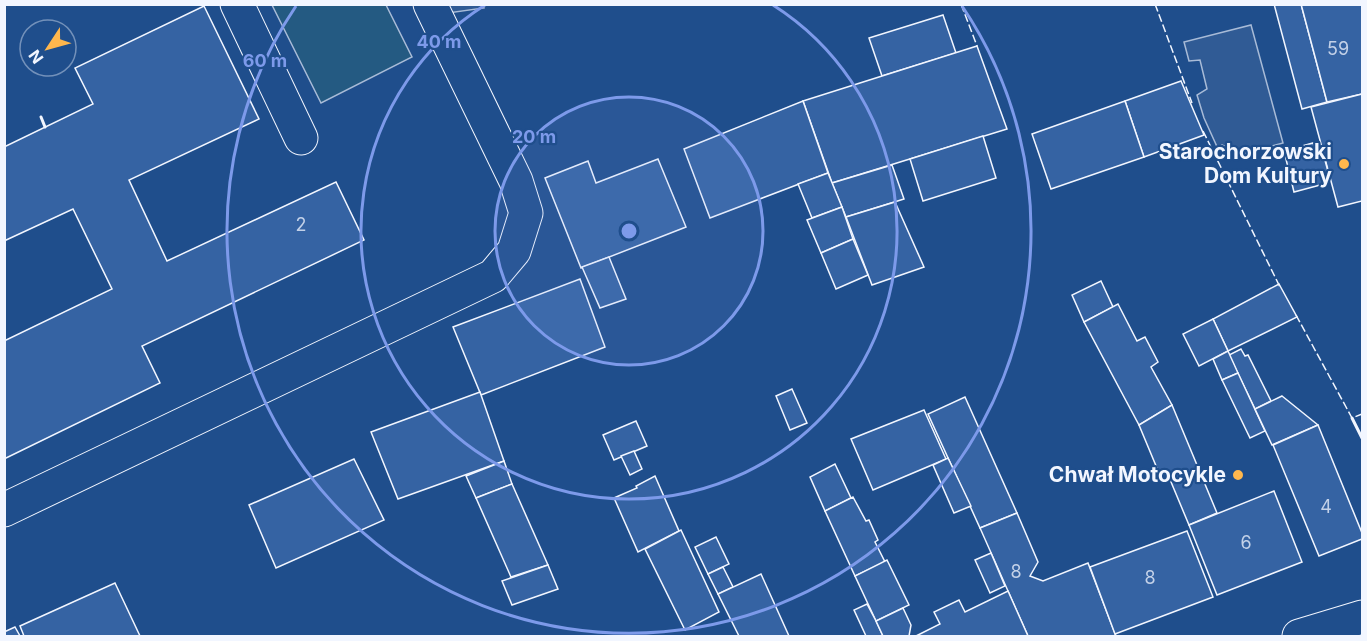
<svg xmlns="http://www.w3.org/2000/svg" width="1367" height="641" font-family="Inter,sans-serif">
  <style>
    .green { fill: #245a82; stroke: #a8bbd7; stroke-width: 1.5 }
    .parking { fill: #305b95; stroke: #a8bbd7; stroke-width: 1.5 }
    .building { fill: #3563a3; stroke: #f2f6ff; stroke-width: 1.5 }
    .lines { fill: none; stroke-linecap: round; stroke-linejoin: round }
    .minor-casing { stroke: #f2f6ff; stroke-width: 35 }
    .minor { stroke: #1f4e8c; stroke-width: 33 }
    .fence { stroke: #f2f6ff; stroke-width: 1.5; stroke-dasharray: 8 3; stroke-linecap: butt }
    .wall { stroke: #f2f6ff; stroke-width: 3 }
    .ring { fill: none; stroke: #7d9aea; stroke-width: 3 }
    .poi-dot { fill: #ffb74d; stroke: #1f4e8c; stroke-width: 2 }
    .labels { text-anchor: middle; stroke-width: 4.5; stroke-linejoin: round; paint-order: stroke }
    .number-label { font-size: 18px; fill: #c3d1e8 }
    .poi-label { font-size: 21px; font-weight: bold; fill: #f2f6ff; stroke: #1f4e8c; text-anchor: end }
    .centre { fill: #7d9aea; stroke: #1f4e8c; stroke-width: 3 }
    .ring-label { font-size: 18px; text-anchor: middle; font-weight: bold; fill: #7d9aea; stroke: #1f4e8c; stroke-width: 4.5; stroke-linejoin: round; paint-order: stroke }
  </style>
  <rect width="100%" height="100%" fill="#1f4e8c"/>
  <!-- green -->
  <polygon class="green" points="272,5 386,5 412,57 321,103"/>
  <!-- parking -->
  <g class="parking">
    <polygon points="443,5 483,5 484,8 448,13"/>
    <polygon points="1251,25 1283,143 1243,154 1222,145 1219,151 1204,118 1197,95 1207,89 1200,60 1189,61 1184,42"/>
  </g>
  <!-- building -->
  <g class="building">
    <polygon points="1274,4 1301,4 1327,102 1302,109"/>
    <polygon points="1301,4 1362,4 1362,94 1327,102"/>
    <polygon points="204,6 259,119 129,180 167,261 336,182 364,240 142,346 160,383 4,459 4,341 112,289 73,209 4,241 4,147 93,104 75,68"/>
    <polygon points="943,15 956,53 882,76 869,38"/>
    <polygon points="977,46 1007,129 832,183 803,101"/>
    <polygon points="1181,81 1204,135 1144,157 1125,101"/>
    <polygon points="1362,94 1362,201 1338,207 1311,107"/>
    <polygon points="803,101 828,173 710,218 684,149"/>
    <polygon points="1125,101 1144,157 1051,189 1032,134"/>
    <polygon points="983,136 996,178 923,201 910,159"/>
    <polygon points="1313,143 1316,151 1322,149 1330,179 1323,181 1324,184 1294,192 1284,151"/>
    <polygon points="658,159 686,227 581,268 545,178 588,161 596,183"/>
    <polygon points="892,165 904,199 846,217 832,183"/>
    <polygon points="828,173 842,207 812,218 798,184"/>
    <polygon points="895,202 924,267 872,285 846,217"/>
    <polygon points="842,207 853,239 821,253 807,220"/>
    <polygon points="853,239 868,275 836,289 821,253"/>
    <polygon points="609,257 626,299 600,308 582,267"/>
    <polygon points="580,279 605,347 481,395 453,327"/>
    <polygon points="1101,281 1113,307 1084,322 1072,295"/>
    <polygon points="1279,284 1297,317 1228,351 1213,319"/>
    <polygon points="1118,304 1137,341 1145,337 1158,362 1151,367 1172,405 1139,425 1084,322"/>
    <polygon points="1213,319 1228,351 1199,366 1183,334"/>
    <polygon points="1241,349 1245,356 1248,355 1271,401 1255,409 1229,355"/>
    <polygon points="1228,351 1238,373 1222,380 1213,359"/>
    <polygon points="1238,373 1265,431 1250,438 1222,380"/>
    <polygon points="792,389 807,423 790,430 776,396"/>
    <polygon points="480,392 504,461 398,499 371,432"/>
    <polygon points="1282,396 1318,425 1272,445 1255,409"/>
    <polygon points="965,397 1017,513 980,528 928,414"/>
    <polygon points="1172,405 1217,513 1189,525 1166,470 1159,473 1139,425"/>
    <polygon points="924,410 946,459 873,490 851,439"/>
    <polygon points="636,421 647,446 614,460 603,435"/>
    <polygon points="1318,425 1362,533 1362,539 1319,556 1273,445"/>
    <polygon points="634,451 642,469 630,475 621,456"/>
    <polygon points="948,458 971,506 954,513 933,465"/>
    <polygon points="354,459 384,520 276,568 249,505"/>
    <polygon points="504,461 512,484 476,498 466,476"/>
    <polygon points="835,464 851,498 825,511 810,477"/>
    <polygon points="655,476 679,531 638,552 614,498 637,488 636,486"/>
    <polygon points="512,484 548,565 511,577 476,498"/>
    <polygon points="1274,491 1302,562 1217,595 1189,525"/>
    <polygon points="853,497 866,521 869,520 878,540 875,542 885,562 855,576 825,511"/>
    <polygon points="1017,513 1038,562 1030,576 1043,581 1088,563 1116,636 1028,636 980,528"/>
    <polygon points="681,530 719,612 685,630 645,549"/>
    <polygon points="1187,531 1213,597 1115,634 1090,567"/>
    <polygon points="716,537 729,564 708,574 695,547"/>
    <polygon points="991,553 1005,586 990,593 975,560"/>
    <polygon points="887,560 909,605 876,621 855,576"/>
    <polygon points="548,565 558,589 512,605 502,581"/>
    <polygon points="723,567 733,587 718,594 708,574"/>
    <polygon points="761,574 789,636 739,636 718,594"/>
    <polygon points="115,583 140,636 24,636 20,626"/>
    <polygon points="1008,591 1028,636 916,636 940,624 934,612 959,600 965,612"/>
    <polygon points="867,604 876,621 883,636 866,636 854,610"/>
    <polygon points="903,608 911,625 909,636 883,636 876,621"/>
    <polygon points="15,627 20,636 4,636 4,632"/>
  </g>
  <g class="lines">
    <!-- minor casing -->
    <g class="minor-casing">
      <g id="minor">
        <polyline points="237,4 301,138"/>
        <polyline points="4,510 493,276 514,251 526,213 516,181 430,4"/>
        <polyline points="1299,636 1362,617"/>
      </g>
    </g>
    <!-- minor -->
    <use href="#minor" class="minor"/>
    <!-- fence -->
    <g class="fence">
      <polyline points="961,4 977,46"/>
      <polyline points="1155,4 1192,103"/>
      <polyline points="1203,131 1280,287"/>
      <polyline points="1296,315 1352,418 1362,414"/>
    </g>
    <!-- wall -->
    <g class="wall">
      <polyline points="41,117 45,127"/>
      <polyline points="1352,418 1362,438"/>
    </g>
  </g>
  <!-- distance rings -->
  <circle cx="629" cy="231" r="134" fill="#7d9aea" fill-opacity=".12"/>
  <g class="ring">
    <circle cx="629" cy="231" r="134"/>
    <path d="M773 5A268 268 0 1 1 485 5"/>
    <path d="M962 6A402 402 0 1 1 296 6"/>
  </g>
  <!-- markers -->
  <g class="poi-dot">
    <circle cx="1344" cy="164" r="6"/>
    <circle cx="1238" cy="475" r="6"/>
  </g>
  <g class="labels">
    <!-- number labels -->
    <g class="number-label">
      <text x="1338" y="55">59</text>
      <text x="301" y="231">2</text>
      <text x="1326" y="513">4</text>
      <text x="1246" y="549">6</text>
      <text x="1016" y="578">8</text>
      <text x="1150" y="584">8</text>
    </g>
    <!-- poi labels -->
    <g class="poi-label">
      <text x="1332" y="159">Starochorzowski<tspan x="1332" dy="24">Dom Kultury</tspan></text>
      <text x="1226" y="482">Chwał Motocykle</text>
    </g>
  </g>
  <circle cx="629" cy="231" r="9" class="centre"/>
  <g class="ring-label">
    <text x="439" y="48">40 m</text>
    <text x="265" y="67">60 m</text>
    <text x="534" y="143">20 m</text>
  </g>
  <!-- border -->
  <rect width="1367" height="641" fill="none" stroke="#f2f6ff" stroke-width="12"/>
  <!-- north arrow -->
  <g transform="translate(48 48) rotate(234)"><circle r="28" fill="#1f4e8c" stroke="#7391ba" stroke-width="1.5"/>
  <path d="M0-4.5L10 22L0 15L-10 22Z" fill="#ffb74d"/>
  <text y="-9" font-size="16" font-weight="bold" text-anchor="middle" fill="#f2f6ff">N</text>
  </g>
</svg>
